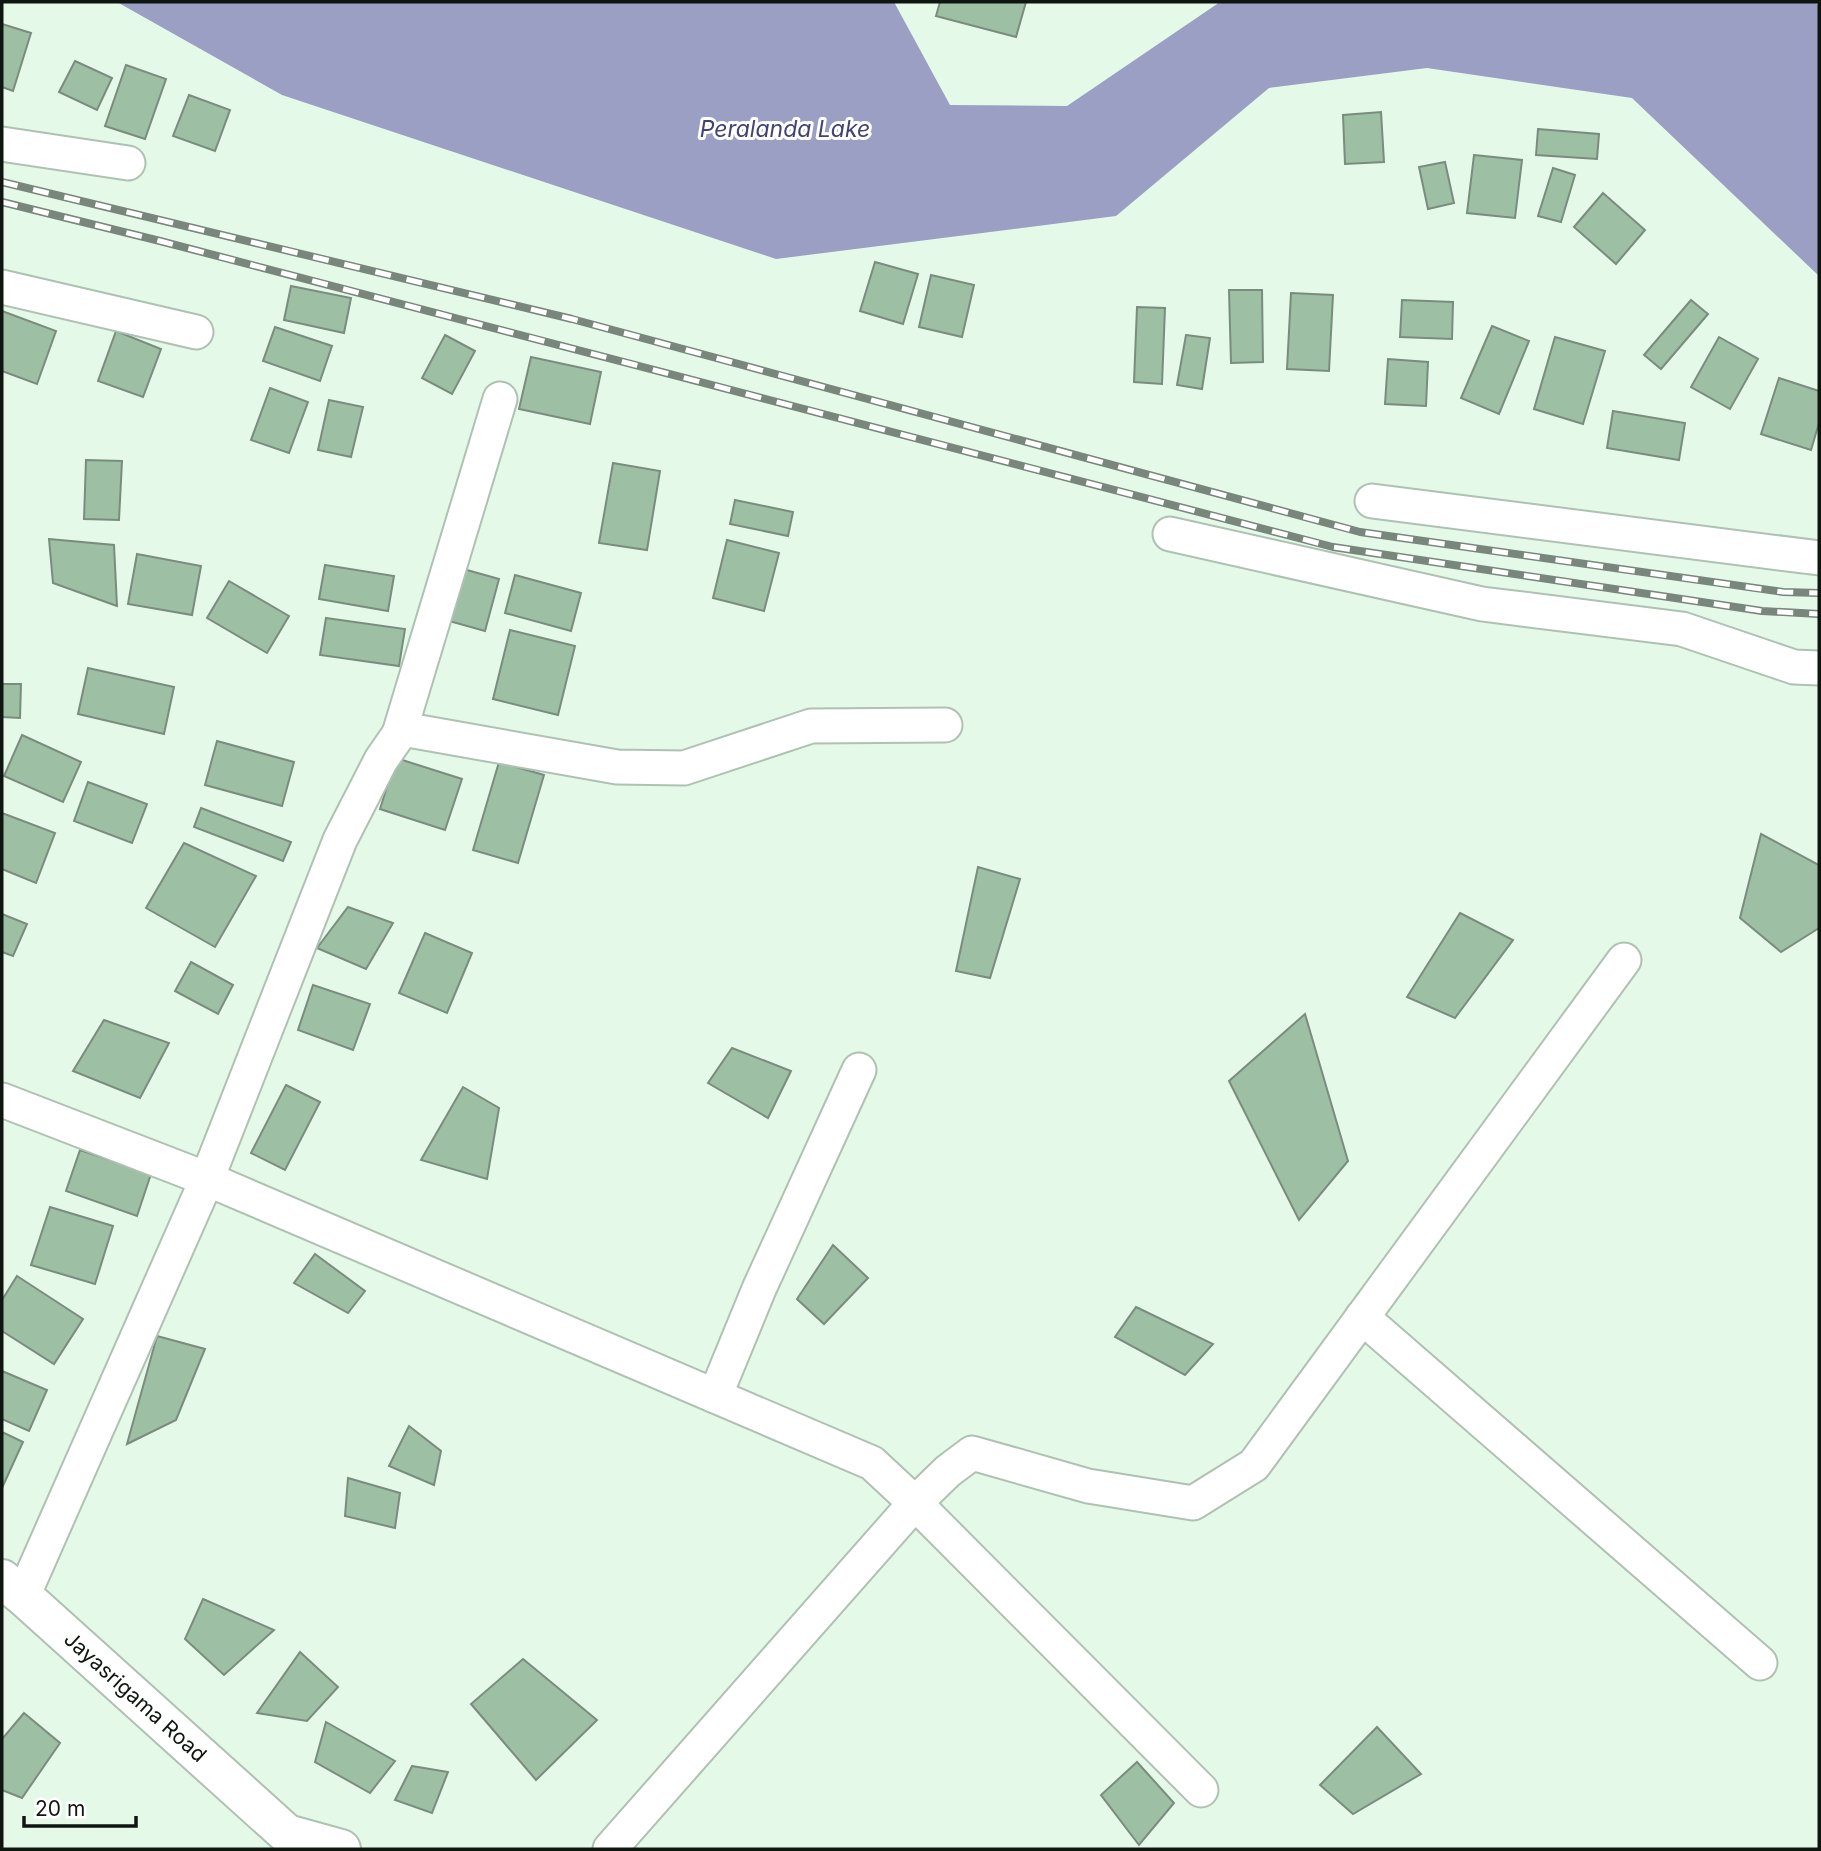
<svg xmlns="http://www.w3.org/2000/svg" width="1821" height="1851" font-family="Inter,sans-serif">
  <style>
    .water { fill: #9a9fc3 }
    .building { fill: #9dbfa4; stroke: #7a8c7e; stroke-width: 2 }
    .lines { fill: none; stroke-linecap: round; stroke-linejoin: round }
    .minor-casing { stroke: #aec1b2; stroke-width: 37 }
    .tertiary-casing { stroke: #aec1b2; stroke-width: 42 }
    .minor { stroke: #fff; stroke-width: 33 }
    .tertiary { stroke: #fff; stroke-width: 38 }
    .rail-casing { stroke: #79867b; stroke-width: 8 }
    .rail { stroke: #fff; stroke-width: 5; stroke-dasharray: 16; stroke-linecap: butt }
    .labels { text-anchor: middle; stroke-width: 6; stroke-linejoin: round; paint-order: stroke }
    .street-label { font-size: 21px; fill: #0f1610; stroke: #fff }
    .water-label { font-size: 23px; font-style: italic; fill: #404374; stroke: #fff }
  </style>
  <rect width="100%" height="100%" fill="#e5f9e9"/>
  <!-- water -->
  <polygon class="water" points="117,2 894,2 950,105 1067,106 1220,2 1816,2 1819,7 1819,276 1632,98 1427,68 1269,88 1116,216 776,259 282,95"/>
  <!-- building -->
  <g class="building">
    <polygon points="940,2 1026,2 1016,37 936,16"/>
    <polygon points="2,24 31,33 13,91 2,87"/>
    <polygon points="75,61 112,78 97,110 59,92"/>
    <polygon points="126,65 166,79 145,139 105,126"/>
    <polygon points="189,95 230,110 215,151 173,136"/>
    <polygon points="1381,112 1384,162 1345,164 1343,115"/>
    <polygon points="1538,129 1599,134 1597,159 1536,155"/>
    <polygon points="1474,155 1522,160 1515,218 1467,213"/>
    <polygon points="1445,162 1454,203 1428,209 1419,167"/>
    <polygon points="1553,168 1575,175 1561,222 1538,216"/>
    <polygon points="1603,193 1645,230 1616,264 1574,227"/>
    <polygon points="875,262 918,274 903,324 860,311"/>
    <polygon points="931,275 974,285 962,337 919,327"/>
    <polygon points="291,286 351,298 344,333 284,320"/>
    <polygon points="1229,290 1262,290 1263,362 1231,363"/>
    <polygon points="1291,293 1333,295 1329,371 1287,369"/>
    <polygon points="1402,300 1453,302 1452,339 1400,337"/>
    <polygon points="1691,300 1708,314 1661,369 1644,355"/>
    <polygon points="1137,307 1165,308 1162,384 1134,382"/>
    <polygon points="2,311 56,331 37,384 2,371"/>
    <polygon points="1492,326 1529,341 1499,414 1461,398"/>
    <polygon points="275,327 332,346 320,381 263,361"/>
    <polygon points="116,331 161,349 143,397 98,381"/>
    <polygon points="445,335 475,351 452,394 422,378"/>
    <polygon points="1186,335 1210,338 1202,389 1177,385"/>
    <polygon points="1555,337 1605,351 1583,424 1534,409"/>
    <polygon points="1719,337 1758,359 1730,409 1691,387"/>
    <polygon points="531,357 601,372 590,424 519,409"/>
    <polygon points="1388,359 1428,362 1426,406 1385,404"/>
    <polygon points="1779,378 1819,391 1819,423 1811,450 1761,434"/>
    <polygon points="270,388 308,402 289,453 251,440"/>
    <polygon points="329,400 363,407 351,457 318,450"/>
    <polygon points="1613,411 1685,423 1679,460 1607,448"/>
    <polygon points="86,460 122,461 119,520 84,519"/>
    <polygon points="613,463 660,471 647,550 599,543"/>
    <polygon points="735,500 793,512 788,536 730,524"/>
    <polygon points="49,539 114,545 117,606 53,583"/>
    <polygon points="727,540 779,553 764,611 713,598"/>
    <polygon points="137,554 201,566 192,615 128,604"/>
    <polygon points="325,565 394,576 388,611 319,599"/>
    <polygon points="449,565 499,579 485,631 435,617"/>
    <polygon points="515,575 581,593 571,631 505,613"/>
    <polygon points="229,581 289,616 267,653 207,618"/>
    <polygon points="326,618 405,629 399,666 320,655"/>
    <polygon points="510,630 575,646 558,715 493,699"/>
    <polygon points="88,668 174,687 164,734 78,714"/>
    <polygon points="2,684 21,684 20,718 2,717"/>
    <polygon points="22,735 81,762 63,802 4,776"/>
    <polygon points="217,741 294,762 282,806 205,785"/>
    <polygon points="396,758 462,779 445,830 380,809"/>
    <polygon points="499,762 544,775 518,863 473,850"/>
    <polygon points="88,782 147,804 132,843 74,821"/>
    <polygon points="201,808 291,842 283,861 194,827"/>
    <polygon points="2,813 55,833 36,883 2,869"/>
    <polygon points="1761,834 1819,865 1819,928 1781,952 1740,918"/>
    <polygon points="184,843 256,876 215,947 146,908"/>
    <polygon points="978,867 1020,879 990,978 956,971"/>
    <polygon points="348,907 393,923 366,969 317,948"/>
    <polygon points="1460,913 1513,940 1455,1018 1407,997"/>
    <polygon points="2,914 27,924 13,956 2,952"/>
    <polygon points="425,933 472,953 447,1013 399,993"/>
    <polygon points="191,962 233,985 218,1014 175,991"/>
    <polygon points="313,985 370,1004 353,1050 298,1030"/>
    <polygon points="1305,1014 1348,1161 1299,1220 1229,1081"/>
    <polygon points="104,1020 169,1043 140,1098 73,1071"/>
    <polygon points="732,1048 791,1071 768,1118 708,1083"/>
    <polygon points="286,1085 320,1102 285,1170 251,1153"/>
    <polygon points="463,1087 499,1108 487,1179 421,1160"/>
    <polygon points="80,1150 151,1174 137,1216 66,1191"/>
    <polygon points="50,1207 113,1226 95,1284 31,1265"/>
    <polygon points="833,1245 868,1278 824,1324 797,1299"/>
    <polygon points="315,1254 365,1291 348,1313 294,1283"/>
    <polygon points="17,1276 83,1319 54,1364 2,1331 2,1300"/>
    <polygon points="1136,1307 1213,1344 1185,1375 1115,1337"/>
    <polygon points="157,1336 205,1349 176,1420 127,1444"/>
    <polygon points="2,1371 47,1390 29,1431 2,1419"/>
    <polygon points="409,1426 441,1451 434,1485 389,1466"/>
    <polygon points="2,1432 23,1442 2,1488"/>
    <polygon points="348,1478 400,1493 395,1528 345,1516"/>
    <polygon points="203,1599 274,1630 224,1675 185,1639"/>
    <polygon points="300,1652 338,1687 307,1721 257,1713"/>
    <polygon points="523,1659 597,1720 536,1780 471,1704"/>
    <polygon points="24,1713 60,1743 22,1798 2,1790 2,1739"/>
    <polygon points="326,1722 395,1761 370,1793 315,1762"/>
    <polygon points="1377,1727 1421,1774 1353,1814 1320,1785"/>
    <polygon points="1137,1762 1174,1803 1139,1845 1101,1795"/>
    <polygon points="412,1766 448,1772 432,1813 395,1800"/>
  </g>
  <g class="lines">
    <!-- minor casing -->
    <g class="minor-casing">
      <g id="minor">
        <polyline points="2,144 128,163"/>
        <polyline points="2,287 196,332"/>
        <polyline points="1372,501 1819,558"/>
        <polyline points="1170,534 1482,604 1682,629 1794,667 1819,668"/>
        <polyline points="399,734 500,399"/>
        <polyline points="2,1100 207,1179 872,1463 915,1503 1201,1790"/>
        <polyline points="1362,1317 1760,1663"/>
        <polyline points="715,1396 759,1289 859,1070"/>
        <polyline points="23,1596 207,1179 340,840 381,760 399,734 408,730 617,767 684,768 811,726 945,725"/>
        <polyline points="610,1849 915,1503 948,1471 972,1453 1088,1486 1193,1503 1254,1465 1624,960"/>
      </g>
    </g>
    <!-- tertiary casing -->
    <g class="tertiary-casing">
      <polyline id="tertiary" points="2,1579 23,1596 287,1834 341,1849"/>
    </g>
    <!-- minor -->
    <use href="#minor" class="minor"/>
    <!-- tertiary -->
    <use href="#tertiary" class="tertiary"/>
    <!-- rail casing -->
    <g class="rail-casing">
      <g id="rail">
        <polyline points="2,182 572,319 1360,532 1783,592 1819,593"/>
        <polyline points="2,202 160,241 1333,547 1762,611 1819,614"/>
      </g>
    </g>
    <!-- rail -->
    <use href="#rail" class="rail"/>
  </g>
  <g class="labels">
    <!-- street labels -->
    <g class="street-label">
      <text transform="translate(135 1697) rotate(42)" y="7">Jayasrigama Road</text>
    </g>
    <!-- water labels -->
    <g class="water-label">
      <text x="785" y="137">Peralanda Lake</text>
    </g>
  </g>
  <!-- border -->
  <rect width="1821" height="1851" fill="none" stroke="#0f1610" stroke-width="7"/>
  <!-- scale -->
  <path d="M24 1816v10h112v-10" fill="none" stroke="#0f1610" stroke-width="3.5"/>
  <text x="35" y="1816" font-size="21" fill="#0f1610" stroke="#ffffff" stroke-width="5" paint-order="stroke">20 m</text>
</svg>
